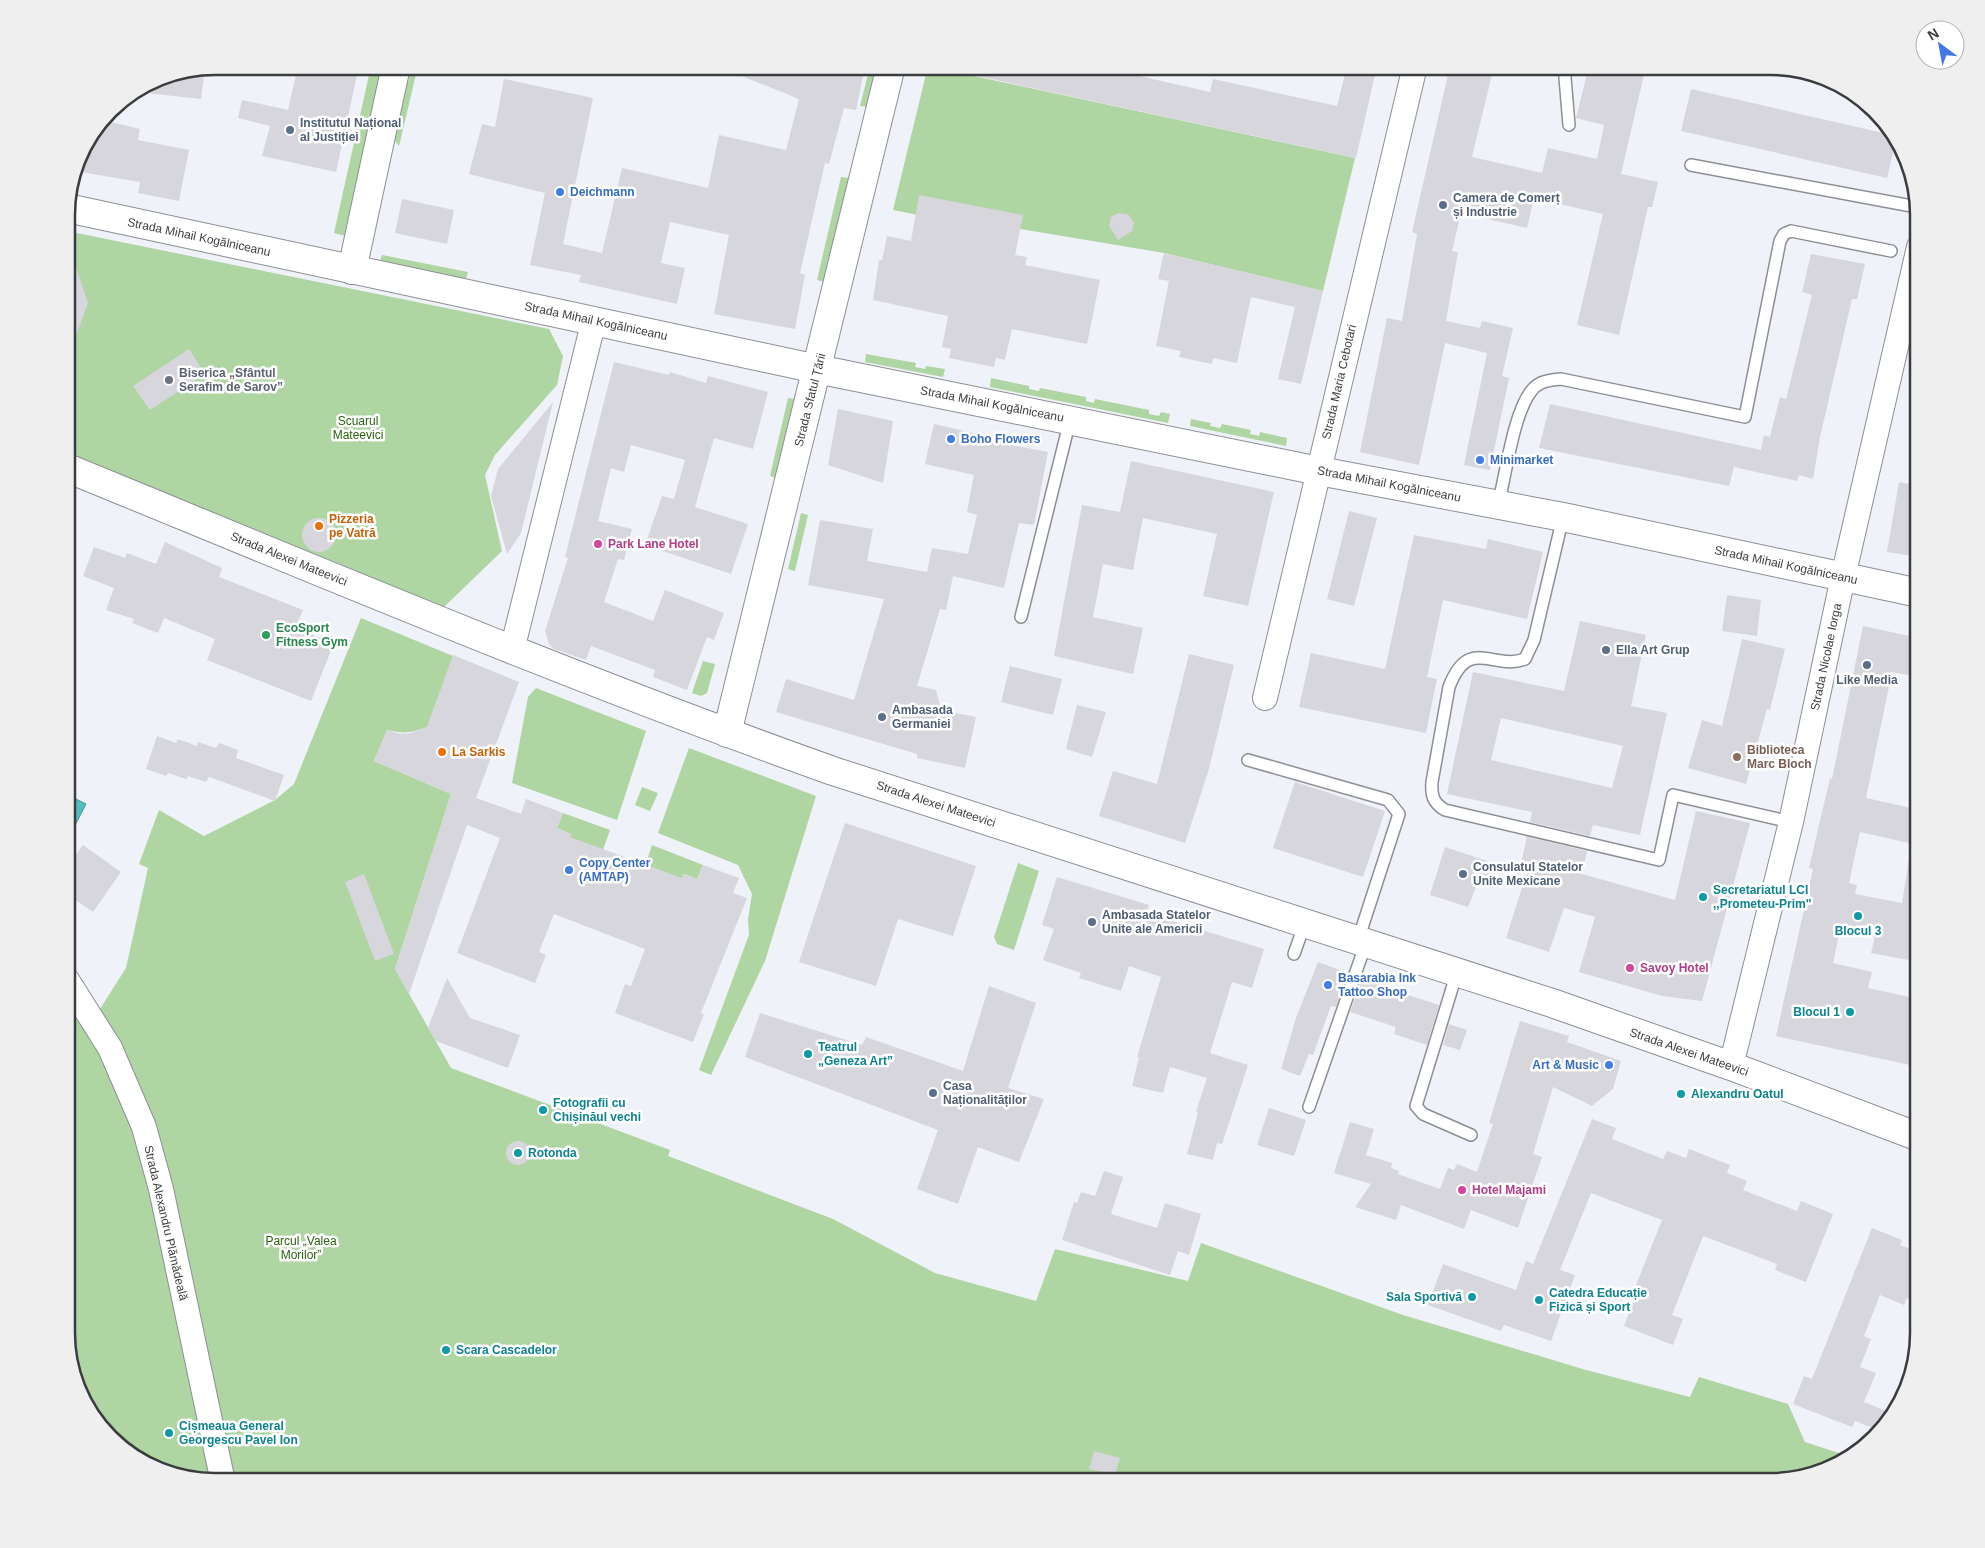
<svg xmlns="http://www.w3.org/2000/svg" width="1985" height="1548" font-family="Helvetica,sans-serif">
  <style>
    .green { fill: #aed5a2 }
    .water { fill: #53bec2; stroke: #4c979b }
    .building { fill: #d7d6dc; fill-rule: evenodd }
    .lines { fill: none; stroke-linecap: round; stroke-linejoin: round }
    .lane-casing { stroke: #8d8f95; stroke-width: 14 }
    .street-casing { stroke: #8d8f95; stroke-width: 26 }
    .secondary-casing { stroke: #8d8f95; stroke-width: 30 }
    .lane { stroke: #fff; stroke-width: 11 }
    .street { stroke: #fff; stroke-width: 24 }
    .secondary { stroke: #fff; stroke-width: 28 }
    .service-dot { fill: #5c6f8a; stroke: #fff; stroke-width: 2 }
    .shop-dot { fill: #3f7fe0; stroke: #fff; stroke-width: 2 }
    .worship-dot { fill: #6b7280; stroke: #fff; stroke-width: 2 }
    .food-dot { fill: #e8710a; stroke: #fff; stroke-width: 2 }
    .hotel-dot { fill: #d1479c; stroke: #fff; stroke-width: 2 }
    .leisure-dot { fill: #2e9e5b; stroke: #fff; stroke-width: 2 }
    .education-dot { fill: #8d6e63; stroke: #fff; stroke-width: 2 }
    .culture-dot { fill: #0f9aa8; stroke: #fff; stroke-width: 2 }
    .labels { text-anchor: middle; stroke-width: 5; stroke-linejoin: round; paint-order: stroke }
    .service-label { font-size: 12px; font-weight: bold; fill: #4e5e75; stroke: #fff; text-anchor: start }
    .shop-label { font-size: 12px; font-weight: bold; fill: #366cbe; stroke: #fff; text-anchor: start }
    .street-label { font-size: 12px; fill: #3b3c3f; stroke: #fff }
    .worship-label { font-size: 12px; font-weight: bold; fill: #5b616d; stroke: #fff; text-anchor: start }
    .park-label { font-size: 12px; fill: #29620d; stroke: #fff }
    .food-label { font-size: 12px; font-weight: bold; fill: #c56008; stroke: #fff; text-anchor: start }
    .hotel-label { font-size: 12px; font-weight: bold; fill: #b23c85; stroke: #fff; text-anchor: start }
    .leisure-label { font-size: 12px; font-weight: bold; fill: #27864d; stroke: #fff; text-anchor: start }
    .education-label { font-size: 12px; font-weight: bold; fill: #785e54; stroke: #fff; text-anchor: start }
    .culture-label { font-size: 12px; font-weight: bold; fill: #0d838f; stroke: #fff; text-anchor: start }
    .rim { fill: none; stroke: #3b3c3f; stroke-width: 2.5 }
  </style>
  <rect width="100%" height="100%" fill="#eff2f9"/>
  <!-- green -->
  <g class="green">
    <polygon points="371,66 382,66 345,236 334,233"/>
    <polygon points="404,66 418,66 399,146 390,134 401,81 408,82 410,72 404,71"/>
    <polygon points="870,66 877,66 867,107 860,106"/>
    <polygon points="928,66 1355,158 1323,291 1164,253 954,218 953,222 893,210"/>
    <polygon points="841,177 849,178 825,282 817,280"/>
    <polygon points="67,231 549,329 563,356 557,385 495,455 485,475 502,551 443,608 67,454"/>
    <polygon points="382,255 468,272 466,279 380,261"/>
    <polygon points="866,354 916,363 915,367 925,369 926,366 945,369 943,377 865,362"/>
    <polygon points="991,378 1029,386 1029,389 1039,391 1040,388 1086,397 1086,401 1094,403 1095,399 1149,410 1149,414 1159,416 1161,412 1170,414 1168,423 990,387"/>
    <polygon points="788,398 795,399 776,478 770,476"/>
    <polygon points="1191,419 1211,423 1210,426 1220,428 1222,424 1251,430 1250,434 1259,436 1260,432 1287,438 1286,446 1190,426"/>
    <polygon points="801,513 808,515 795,571 788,569"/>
    <path d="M 361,618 L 470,663 L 452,705 L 437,700 L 427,727 C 412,733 403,734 387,730 L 374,761 L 451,794 L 395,969 L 451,1068 L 670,1150 L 668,1156 L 833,1219 L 935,1273 L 1036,1301 L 1055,1249 L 1188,1281 L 1201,1243 L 1403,1315 L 1586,1370 L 1690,1397 L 1699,1377 L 1788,1404 L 1805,1442 L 1848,1456 L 1836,1467 L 1770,1482 L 215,1482 L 167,1474 L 124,1451 L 82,1399 L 67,1343 L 67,995 L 98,1012 L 126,968 L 148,868 L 139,864 L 159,810 L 204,836 L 275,800 L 294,784 Z"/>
    <polygon points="703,661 715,664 707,693 701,696 692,693"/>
    <polygon points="536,688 646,731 617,820 512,783 528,697"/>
    <polygon points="689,748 816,796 765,961 711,1075 699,1070 749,935 748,919 752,894 738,865 658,833"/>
    <polygon points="642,787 658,793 650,811 635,805"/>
    <polygon points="563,813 610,830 603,850 570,838 571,834 557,828"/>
    <polygon points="652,845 703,865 697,879 684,874 681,880 645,866"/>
    <polygon points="1018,863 1039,871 1014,950 997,944 994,937"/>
  </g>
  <!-- water -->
  <polygon class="water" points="72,797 86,804 67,841 67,807"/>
  <!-- building -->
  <g class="building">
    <polygon points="298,66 359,66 336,172 262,156 270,126 238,118 242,100 288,110"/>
    <polygon points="717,66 865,66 856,110 844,108 829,164 825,163 800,273 805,275 795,329 714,314 729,235 670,222 661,263 685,268 677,304 579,282 581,275 530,265 545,193 469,174 482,124 495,127 504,79 593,98 563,244 602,253 622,168 708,188 719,135 786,150 799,99"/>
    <polygon points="969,66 1095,66 1210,92 1213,79 1337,106 1347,66 1377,66 1356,158 968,74"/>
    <polygon points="1450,66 1494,66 1472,157 1542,173 1548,148 1597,159 1604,125 1576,118 1589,66 1646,66 1621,174 1658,182 1652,207 1648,207 1619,335 1577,325 1603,214 1534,198 1527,228 1461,213 1452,251 1458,252 1446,321 1480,328 1482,321 1513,328 1502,376 1509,378 1490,470 1464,465 1487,353 1445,343 1419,465 1360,452 1387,318 1402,321 1417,234 1412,232"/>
    <polygon points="205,68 201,99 137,92 158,77"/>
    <polygon points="1691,89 1892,135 1896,140 1887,178 1681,131"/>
    <polygon points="103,120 140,129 138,140 189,150 179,201 138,193 140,182 75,171 78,158"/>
    <polygon points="919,195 1023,215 1015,255 1027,257 1025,265 1100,280 1087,344 1012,329 1005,360 996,358 994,367 949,358 951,349 942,347 948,316 873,300 879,260 882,260 887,236 911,241"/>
    <polygon points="402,199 454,210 447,244 395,233"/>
    <polygon points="1118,213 1128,214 1134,223 1132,231 1118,240 1109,226 1111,217"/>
    <polygon points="70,249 88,303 69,355 67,354 67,250"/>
    <polygon points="1164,253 1323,291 1301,384 1278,379 1295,307 1251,297 1237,363 1213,358 1212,364 1179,357 1181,351 1156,346 1169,281 1158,279"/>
    <polygon points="1811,254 1865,264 1857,299 1852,299 1820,437 1813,479 1799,475 1797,481 1734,467 1729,486 1539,448 1550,404 1761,450 1764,435 1770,437 1780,397 1786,399 1812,295 1802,292"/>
    <polygon points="189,349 205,374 150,410 133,386"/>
    <polygon points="614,362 669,375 670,372 706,383 708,376 768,392 753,449 714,438 695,507 748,524 731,574 645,545 662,496 674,499 685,460 631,445 624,472 611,468 598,521 632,529 624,560 618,559 604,602 653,621 665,590 724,613 714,640 707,637 687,690 653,677 655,670 591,646 586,660 554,649 549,644 545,631 568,558 565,557"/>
    <polygon points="553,402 521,533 507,554 491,496 498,469"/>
    <polygon points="838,409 893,421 883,483 828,465"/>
    <polygon points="934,424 977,434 976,438 1048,452 1034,525 1019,523 1004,588 953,576 946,610 940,609 917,686 936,690 941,710 976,717 965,768 917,758 917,754 776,712 786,679 854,700 884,599 808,585 820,520 873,529 867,561 927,572 932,548 968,554 977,515 967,512 974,475 925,464"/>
    <polygon points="1131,461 1274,492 1248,606 1203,596 1217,534 1143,518 1133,570 1103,564 1093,617 1143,628 1133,674 1054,656 1082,505 1120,512"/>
    <polygon points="1899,482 1919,486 1919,557 1887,552"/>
    <polygon points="1349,511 1377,518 1354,606 1327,599"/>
    <circle cx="319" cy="535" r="17"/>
    <polygon points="1414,535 1486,549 1488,539 1543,552 1527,619 1443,600 1427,677 1437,679 1426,733 1299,707 1311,653 1385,669"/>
    <polygon points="165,542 222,568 219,577 303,610 295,628 334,643 311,701 207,660 215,639 164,618 158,633 132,623 134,619 106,610 114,588 83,576 94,547 125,558 127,553 156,564"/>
    <polygon points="1727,595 1761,600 1757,636 1722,631"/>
    <path d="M 1580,621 L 1646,635 L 1631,706 L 1667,713 L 1640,835 L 1593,825 L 1590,836 L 1530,822 L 1532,812 L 1447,794 L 1473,672 L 1564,691 ZM 1501,718 L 1623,746 L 1612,788 L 1491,760 Z"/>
    <polygon points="1863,626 1919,638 1919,677 1892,672 1866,798 1916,809 1909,843 1860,832 1849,883 1857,885 1855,894 1902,903 1909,859 1919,860 1919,962 1871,953 1875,937 1840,930 1833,963 1872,972 1868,988 1919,999 1919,1026 1910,1065 1776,1036 1813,869 1809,868 1830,778 1832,779"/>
    <polygon points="1742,639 1785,649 1770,710 1767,709 1746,784 1688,768 1702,720 1722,726"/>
    <polygon points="1189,654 1234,665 1209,769 1185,843 1099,816 1113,771 1157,784"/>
    <polygon points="453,655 519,682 476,798 521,814 526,799 563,813 557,828 572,834 570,837 682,878 683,874 697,879 703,865 739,878 733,893 747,898 701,1013 704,1014 693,1042 615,1013 625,984 631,986 645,949 554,914 539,952 546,955 535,983 457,953 500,838 467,825 409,994 395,969 451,794 374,761 387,730 400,734 411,733 427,727"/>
    <polygon points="1010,666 1062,679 1053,715 1001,702"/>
    <polygon points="1077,705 1106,712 1092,757 1066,749"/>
    <polygon points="157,736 176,743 178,739 197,746 198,742 216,748 219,743 238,750 236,758 284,775 275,801 209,777 206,782 188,776 186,779 168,773 166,776 146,769"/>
    <polygon points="1295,782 1385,811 1363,877 1273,848"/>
    <polygon points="1696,811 1750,823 1702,1001 1662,996 1579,972 1595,917 1564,908 1549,952 1506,938 1528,869 1520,867 1527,837 1587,851 1582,874 1675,900"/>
    <polygon points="845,823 976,866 953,936 898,919 876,986 799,962"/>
    <polygon points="83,845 121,872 93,912 67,894 67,867"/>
    <polygon points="1445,847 1493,863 1486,888 1477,885 1468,907 1430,895"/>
    <polygon points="364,874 394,954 375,961 345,882"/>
    <polygon points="1057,877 1149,905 1146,913 1264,949 1252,988 1232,982 1210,1053 1248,1065 1222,1144 1217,1143 1213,1160 1187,1154 1198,1113 1196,1112 1207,1078 1170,1067 1163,1093 1132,1086 1139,1057 1137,1057 1161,977 1129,966 1121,991 1079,978 1081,973 1043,960 1054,929 1042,925"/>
    <polygon points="1318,962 1348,973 1336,1007 1331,1006 1313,1055 1309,1054 1300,1076 1281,1069 1296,1018"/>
    <polygon points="1363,976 1389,984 1387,988 1439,1005 1427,1045 1394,1034 1396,1027 1350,1012"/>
    <polygon points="447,978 470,1018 520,1035 508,1068 436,1041 428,1028"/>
    <polygon points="989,986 1036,1003 1008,1088 1044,1099 1019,1162 978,1147 958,1204 917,1189 938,1130 745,1057 760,1013 862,1045 866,1037 963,1071"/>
    <polygon points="1520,1021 1569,1036 1567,1042 1621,1061 1613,1089 1592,1106 1553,1087 1533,1154 1542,1157 1518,1228 1471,1210 1464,1229 1401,1205 1396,1220 1355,1207 1371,1184 1334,1173 1350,1122 1374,1129 1366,1155 1392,1163 1391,1168 1399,1171 1398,1174 1440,1189 1448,1168 1454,1170 1457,1164 1477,1172 1493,1124 1489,1123"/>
    <polygon points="1449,1024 1467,1030 1460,1050 1443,1045"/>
    <polygon points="1269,1108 1306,1120 1294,1156 1257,1145"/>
    <polygon points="1592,1119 1616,1128 1612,1139 1663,1159 1667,1151 1686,1158 1689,1149 1730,1165 1727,1173 1747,1181 1743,1190 1797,1211 1801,1201 1833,1214 1806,1282 1775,1270 1777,1264 1703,1236 1672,1315 1683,1319 1673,1345 1624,1326 1639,1287 1636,1285 1662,1220 1591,1193 1560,1270 1575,1275 1551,1341 1504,1325 1501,1331 1428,1305 1443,1264 1516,1290 1526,1261 1533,1264"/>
    <circle cx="518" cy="1153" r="12"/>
    <polygon points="1104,1171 1123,1177 1111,1214 1157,1228 1165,1203 1201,1214 1189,1255 1178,1251 1170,1275 1062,1240 1074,1202 1077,1203 1081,1192 1095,1196"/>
    <polygon points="1872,1228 1902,1240 1900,1245 1919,1252 1919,1302 1907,1298 1904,1305 1880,1295 1864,1336 1871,1339 1860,1367 1876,1373 1864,1402 1886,1411 1878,1430 1855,1421 1852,1427 1793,1404 1804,1376 1812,1379"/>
    <polygon points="1094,1451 1120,1458 1115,1475 1089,1469"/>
  </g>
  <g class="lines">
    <!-- lane casing -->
    <g class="lane-casing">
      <g id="lane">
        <polyline points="1564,66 1569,125"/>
        <polyline points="1691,165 1917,207"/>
        <path d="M 1498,505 C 1506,475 1513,413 1532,390 C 1539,381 1550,380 1561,379 L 1745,417 L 1780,241 L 1784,234 L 1791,231 L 1891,251"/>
        <path d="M 1563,517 L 1534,640 L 1525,659 C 1493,671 1469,635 1449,687 L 1432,782 C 1431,795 1433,803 1445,810 L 1659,860 L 1673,795 L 1791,822"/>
        <polyline points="1021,617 1070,420"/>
        <polyline points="1248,760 1388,800 1399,814 1358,940"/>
        <polyline points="1294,954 1305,923"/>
        <polyline points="1457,972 1416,1106 1423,1114 1471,1135"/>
        <polyline points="1309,1107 1366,943"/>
      </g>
    </g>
    <!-- street casing -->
    <g class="street-casing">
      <g id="street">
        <polyline points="512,650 594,320"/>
        <polyline points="1265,698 1415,66"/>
        <polyline points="67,980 110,1048 144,1127 161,1189 223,1482"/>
        <polyline points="1731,1066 1791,822 1843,577 1919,247"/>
      </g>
    </g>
    <!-- secondary casing -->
    <g class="secondary-casing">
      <g id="secondary">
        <polyline points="67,208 817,369 1319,471 1563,517 1919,593"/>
        <polyline points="352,270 396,66"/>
        <path d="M 67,468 C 321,572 574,679 833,771 L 1552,1003 L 1731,1066 L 1919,1137"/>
        <polyline points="727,733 891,66"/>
      </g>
    </g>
    <!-- lane -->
    <use href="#lane" class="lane"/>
    <!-- street -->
    <use href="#street" class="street"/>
    <!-- secondary -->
    <use href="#secondary" class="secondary"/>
  </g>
  <!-- markers -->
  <g class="service-dot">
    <circle cx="290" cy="130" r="5"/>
    <circle cx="1443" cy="205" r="5"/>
    <circle cx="1606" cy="650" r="5"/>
    <circle cx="1867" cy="665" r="5"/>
    <circle cx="882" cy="717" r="5"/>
    <circle cx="1463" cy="874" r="5"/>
    <circle cx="1092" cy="922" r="5"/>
    <circle cx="933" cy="1093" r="5"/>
  </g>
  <g class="shop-dot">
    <circle cx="560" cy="192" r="5"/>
    <circle cx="951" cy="439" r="5"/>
    <circle cx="1480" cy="460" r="5"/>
    <circle cx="569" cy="870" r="5"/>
    <circle cx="1328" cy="985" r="5"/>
    <circle cx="1609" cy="1065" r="5"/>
  </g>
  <circle class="worship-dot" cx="169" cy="380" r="5"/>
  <g class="food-dot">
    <circle cx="319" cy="526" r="5"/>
    <circle cx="442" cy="752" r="5"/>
  </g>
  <g class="hotel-dot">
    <circle cx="598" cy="544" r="5"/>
    <circle cx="1630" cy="968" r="5"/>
    <circle cx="1462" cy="1190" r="5"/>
  </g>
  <circle class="leisure-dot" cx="266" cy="635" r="5"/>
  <circle class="education-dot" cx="1737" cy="757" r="5"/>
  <g class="culture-dot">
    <circle cx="1703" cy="897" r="5"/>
    <circle cx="1858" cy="916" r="5"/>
    <circle cx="1850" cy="1012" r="5"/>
    <circle cx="808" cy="1054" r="5"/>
    <circle cx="1681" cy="1094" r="5"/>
    <circle cx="543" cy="1110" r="5"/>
    <circle cx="518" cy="1153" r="5"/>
    <circle cx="1472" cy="1297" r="5"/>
    <circle cx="1539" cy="1300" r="5"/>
    <circle cx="446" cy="1350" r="5"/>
    <circle cx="169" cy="1433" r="5"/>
  </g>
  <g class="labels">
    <!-- service labels -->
    <g class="service-label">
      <text x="300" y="127">Institutul Național<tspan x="300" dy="14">al Justiției</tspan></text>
      <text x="1453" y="202">Camera de Comerț<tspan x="1453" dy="14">și Industrie</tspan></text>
      <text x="1616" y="654">Ella Art Grup</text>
      <text x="1867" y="684" text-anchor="middle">Like Media</text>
      <text x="892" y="714">Ambasada<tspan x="892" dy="14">Germaniei</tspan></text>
      <text x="1473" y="871">Consulatul Statelor<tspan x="1473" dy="14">Unite Mexicane</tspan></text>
      <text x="1102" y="919">Ambasada Statelor<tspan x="1102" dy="14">Unite ale Americii</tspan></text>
      <text x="943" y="1090">Casa<tspan x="943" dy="14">Naționalităților</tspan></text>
    </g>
    <!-- shop labels -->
    <g class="shop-label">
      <text x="570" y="196">Deichmann</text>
      <text x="961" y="443">Boho Flowers</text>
      <text x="1490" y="464">Minimarket</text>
      <text x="579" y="867">Copy Center<tspan x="579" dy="14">(AMTAP)</tspan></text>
      <text x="1338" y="982">Basarabia Ink<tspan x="1338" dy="14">Tattoo Shop</tspan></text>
      <text x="1599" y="1069" text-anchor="end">Art &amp; Music</text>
    </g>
    <!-- street labels -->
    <g class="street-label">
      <text transform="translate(199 237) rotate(12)" y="4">Strada Mihail Kogălniceanu</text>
      <text transform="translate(596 321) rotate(12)" y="4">Strada Mihail Kogălniceanu</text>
      <text transform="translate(1339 382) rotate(-77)" y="4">Strada Maria Cebotari</text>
      <text transform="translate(810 400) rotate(-76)" y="4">Strada Sfatul Țării</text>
      <text transform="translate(992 404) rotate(11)" y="4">Strada Mihail Kogălniceanu</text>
      <text transform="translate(1389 484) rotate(11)" y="4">Strada Mihail Kogălniceanu</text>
      <text transform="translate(289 559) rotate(22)" y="4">Strada Alexei Mateevici</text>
      <text transform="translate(1786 565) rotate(12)" y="4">Strada Mihail Kogălniceanu</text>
      <text transform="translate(1826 657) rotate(-78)" y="4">Strada Nicolae Iorga</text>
      <text transform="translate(936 804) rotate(18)" y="4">Strada Alexei Mateevici</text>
      <text transform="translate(1689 1052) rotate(19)" y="4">Strada Alexei Mateevici</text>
      <text transform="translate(166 1223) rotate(77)" y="4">Strada Alexandru Plămădeală</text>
    </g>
    <!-- worship labels -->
    <g class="worship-label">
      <text x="179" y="377">Biserica „Sfântul<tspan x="179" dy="14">Serafim de Sarov”</tspan></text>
    </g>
    <!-- park labels -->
    <g class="park-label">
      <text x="358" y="425">Scuarul<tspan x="358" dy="14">Mateevici</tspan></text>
      <text x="301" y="1245">Parcul „Valea<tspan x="301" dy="14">Morilor”</tspan></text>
    </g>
    <!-- food labels -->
    <g class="food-label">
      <text x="329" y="523">Pizzeria<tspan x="329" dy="14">pe Vatră</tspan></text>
      <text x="452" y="756">La Sarkis</text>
    </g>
    <!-- hotel labels -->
    <g class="hotel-label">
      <text x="608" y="548">Park Lane Hotel</text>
      <text x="1640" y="972">Savoy Hotel</text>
      <text x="1472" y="1194">Hotel Majami</text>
    </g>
    <!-- leisure labels -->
    <g class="leisure-label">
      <text x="276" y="632">EcoSport<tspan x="276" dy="14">Fitness Gym</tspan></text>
    </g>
    <!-- education labels -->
    <g class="education-label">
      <text x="1747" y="754">Biblioteca<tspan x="1747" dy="14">Marc Bloch</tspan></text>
    </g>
    <!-- culture labels -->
    <g class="culture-label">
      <text x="1713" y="894">Secretariatul LCI<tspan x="1713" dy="14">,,Prometeu-Prim"</tspan></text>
      <text x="1858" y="935" text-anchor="middle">Blocul 3</text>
      <text x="1840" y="1016" text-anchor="end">Blocul 1</text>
      <text x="818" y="1051">Teatrul<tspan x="818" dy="14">„Geneza Art”</tspan></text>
      <text x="1691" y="1098">Alexandru Oatul</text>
      <text x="553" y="1107">Fotografii cu<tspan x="553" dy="14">Chișinăul vechi</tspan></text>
      <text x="528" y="1157">Rotonda</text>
      <text x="1549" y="1297">Catedra Educație<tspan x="1549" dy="14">Fizică și Sport</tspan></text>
      <text x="1462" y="1301" text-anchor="end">Sala Sportivă</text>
      <text x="456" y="1354">Scara Cascadelor</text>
      <text x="179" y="1430">Cișmeaua General<tspan x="179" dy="14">Georgescu Pavel Ion</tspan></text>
    </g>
  </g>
  <!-- crop -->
  <path d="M0 0H1985V1548H0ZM215 75H1770A140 140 0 0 1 1910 215V1333A140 140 0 0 1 1770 1473H215A140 140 0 0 1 75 1333V215A140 140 0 0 1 215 75Z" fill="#efeff0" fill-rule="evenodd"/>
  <path class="rim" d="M215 75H1770A140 140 0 0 1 1910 215V1333A140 140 0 0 1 1770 1473H215A140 140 0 0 1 75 1333V215A140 140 0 0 1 215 75Z"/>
  <!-- north arrow -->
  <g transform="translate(1940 45) rotate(328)"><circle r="24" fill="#ffffff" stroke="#b1b1b2"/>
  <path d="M0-4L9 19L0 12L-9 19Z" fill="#4376e7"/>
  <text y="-8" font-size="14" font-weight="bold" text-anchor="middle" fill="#3b3c3f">N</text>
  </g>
</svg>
